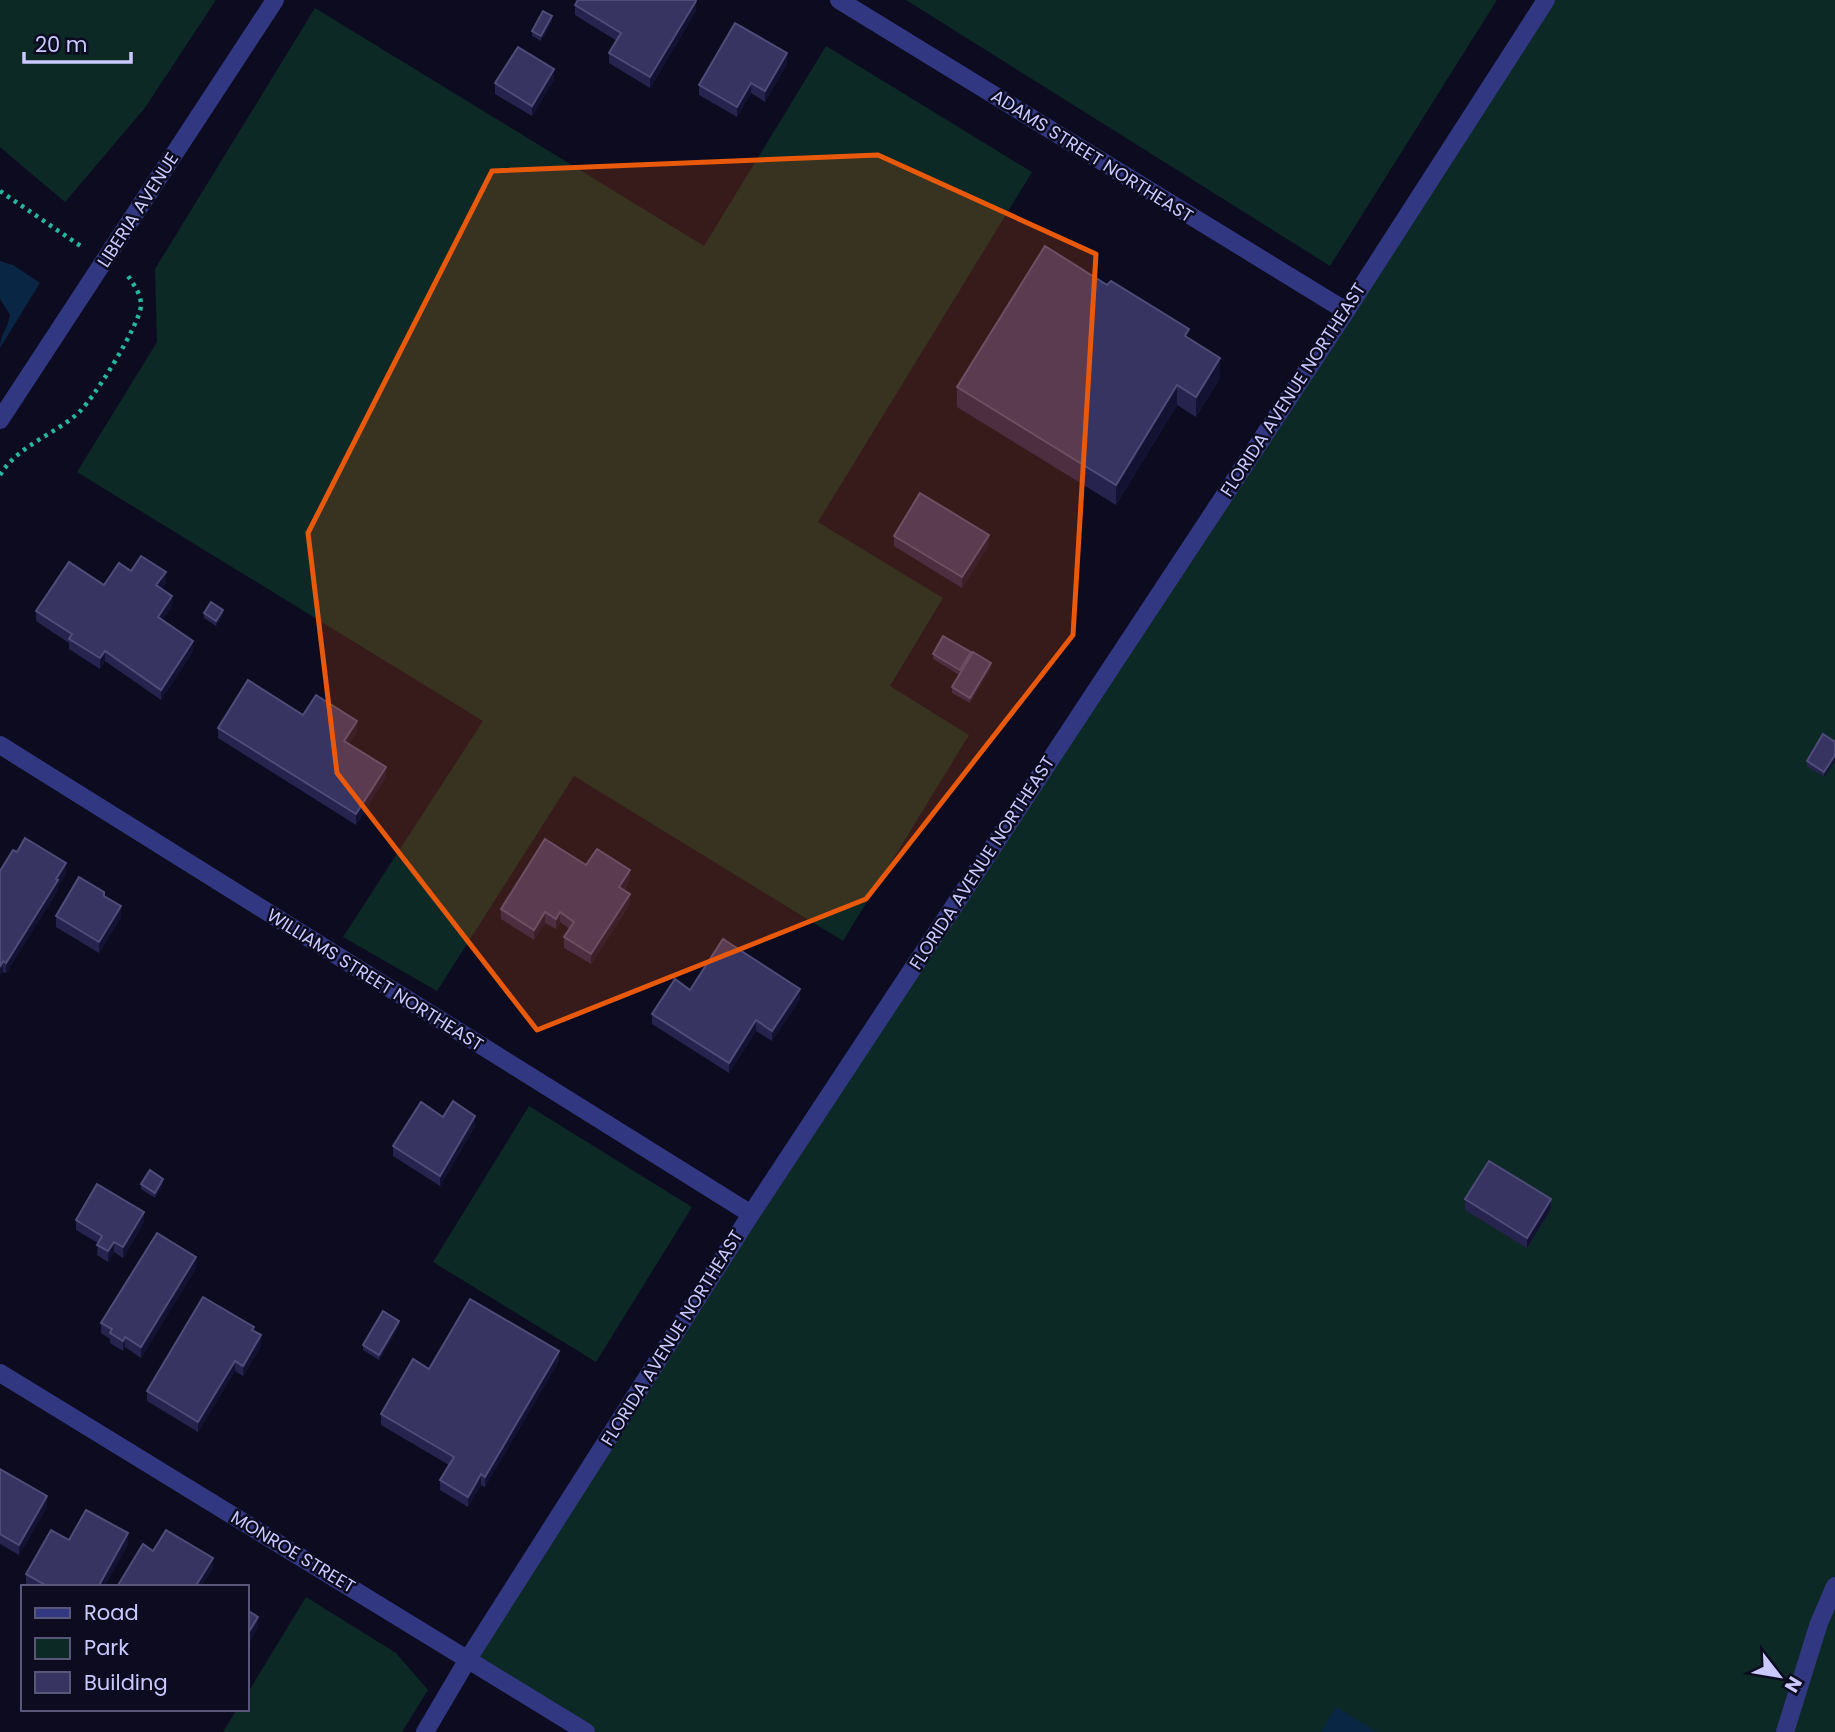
<svg xmlns="http://www.w3.org/2000/svg" width="1835" height="1732" font-family="Poppins,sans-serif">
  <style>
    .green { fill: #0d2926 }
    .water { fill: #092645 }
    .lines { fill: none; stroke-linecap: round; stroke-linejoin: round }
    .path { stroke: #25b7a0; stroke-width: 4.5; stroke-dasharray: 3.5 5; stroke-linecap: butt }
    .minor { stroke: #323781; stroke-width: 18 }
    .wall { fill: #26234e }
    .shaded-wall { fill: #141233 }
    .building { fill: #383461; stroke: #4f4c7a; stroke-width: 2 }
    .marked { fill: #e8590c; fill-opacity: 0.2; stroke: #e8590c; stroke-width: 5; stroke-linejoin: round }
    .labels { text-anchor: middle; stroke-width: 5; stroke-linejoin: round; paint-order: stroke }
    .street-label { font-size: 18px; fill: #cac9ff; stroke: #0c0b1f }
  </style>
  <rect width="100%" height="100%" fill="#0c0b1f"/>
  <!-- green -->
  <g class="green">
    <polygon points="0,0 216,0 144,109 65,202 0,147"/>
    <polygon points="906,0 1497,0 1330,266"/>
    <polygon points="1546,0 1835,0 1835,1732 586,1732 468,1659"/>
    <polygon points="315,8 704,246 826,46 1032,172 818,522 943,598 890,686 969,735 843,941 574,776 437,991 343,937 483,721 77,472 157,342 155,269"/>
    <polygon points="529,1106 692,1207 596,1362 433,1262"/>
    <polygon points="306,1597 396,1653 428,1690 402,1732 223,1732 237,1709 247,1709 247,1694"/>
  </g>
  <!-- water -->
  <g class="water">
    <path d="M 0,261 L 13,265 L 40,283 L 0,348 C 0,335 8,328 10,315 L 0,299 Z"/>
    <polygon points="1336,1707 1377,1732 1321,1732"/>
  </g>
  <g class="lines">
    <!-- path -->
    <g class="path">
      <polyline points="0,191 82,247"/>
      <path d="M 0,475 C 18,446 51,436 76,415 C 91,404 141,323 141,305 C 141,294 134,285 128,276"/>
    </g>
    <!-- minor -->
    <g class="minor">
      <polyline points="839,0 1346,311"/>
      <polyline points="0,420 275,0"/>
      <polyline points="0,745 751,1214"/>
      <polyline points="0,1373 586,1732"/>
      <polyline points="425,1732 468,1659 751,1214 1346,311 1546,0"/>
      <polyline points="1785,1732 1819,1623 1835,1586"/>
    </g>
  </g>
  <!-- wall -->
  <g class="wall">
    <polygon points="575,5 696,11 650,88 609,63 609,53 617,41 575,15"/>
    <polygon points="552,22 541,41 532,36 532,31"/>
    <polygon points="787,64 765,102 751,93 737,117 699,95 699,85"/>
    <polygon points="554,80 532,116 495,94 495,83"/>
    <polygon points="1189,338 1220,378 1196,417 1177,405 1116,505 957,407 957,387"/>
    <polygon points="894,536 989,545 962,588 894,546"/>
    <polygon points="131,571 166,583 161,589 172,606 162,621 193,651 161,700 105,661 100,669 69,649 69,643 36,621 36,611 104,585"/>
    <polygon points="204,613 223,615 216,626 204,618"/>
    <polygon points="933,654 971,655 991,668 970,703 952,693 952,687 959,675 933,659"/>
    <polygon points="303,715 357,731 349,743 386,777 356,825 218,738 218,728"/>
    <polygon points="1835,742 1824,777 1807,766 1807,761"/>
    <polygon points="586,865 630,880 624,890 630,904 591,964 564,948 564,937 570,929 560,922 556,929 545,923 534,940 501,919 501,909"/>
    <polygon points="0,871 66,874 58,886 58,890 6,973 3,972"/>
    <polygon points="104,897 121,917 99,953 56,927 56,916"/>
    <polygon points="690,990 800,999 772,1041 756,1031 729,1073 652,1024 652,1014"/>
    <polygon points="443,1117 475,1126 440,1186 393,1156 393,1146"/>
    <polygon points="141,1184 163,1185 155,1198 141,1189"/>
    <polygon points="1465,1199 1551,1209 1527,1248 1465,1210"/>
    <polygon points="76,1220 144,1222 123,1258 114,1252 108,1262 97,1255 98,1243 76,1230"/>
    <polygon points="196,1268 141,1358 125,1347 123,1351 110,1343 110,1339 101,1333 101,1323"/>
    <polygon points="399,1326 379,1360 363,1350 363,1345"/>
    <polygon points="254,1331 261,1346 243,1376 235,1371 198,1432 147,1401 147,1391"/>
    <polygon points="559,1361 485,1487 481,1485 468,1507 440,1490 440,1480 449,1465 381,1425 381,1414 429,1369"/>
    <polygon points="0,1469 47,1507 19,1555 0,1544"/>
    <polygon points="128,1544 104,1587 30,1587 26,1585 26,1574"/>
  </g>
  <!-- shaded-wall -->
  <g class="shaded-wall">
    <polygon points="696,1 696,11 650,88 650,77"/>
    <polygon points="552,16 552,22 541,41 541,36"/>
    <polygon points="787,53 787,64 765,102 765,91"/>
    <polygon points="554,69 554,80 532,116 532,106"/>
    <polygon points="751,83 751,93 737,117 737,107"/>
    <polygon points="1220,358 1220,378 1196,417 1196,397"/>
    <polygon points="1177,385 1177,405 1116,505 1116,485"/>
    <polygon points="989,535 989,545 962,588 962,577"/>
    <polygon points="166,572 166,583 156,596 156,585"/>
    <polygon points="172,596 172,606 158,628 158,617"/>
    <polygon points="223,610 223,615 216,626 216,621"/>
    <polygon points="193,641 193,651 161,700 161,690"/>
    <polygon points="105,651 105,661 100,669 100,658"/>
    <polygon points="971,652 971,657 960,675 960,670"/>
    <polygon points="991,663 991,668 970,703 970,698"/>
    <polygon points="357,721 357,731 344,751 344,741"/>
    <polygon points="1835,755 1835,761 1824,777 1824,772"/>
    <polygon points="386,767 386,777 356,825 356,814"/>
    <polygon points="66,863 66,874 58,886 58,890 6,973 6,963"/>
    <polygon points="630,870 630,880 619,897 619,887"/>
    <polygon points="630,894 630,904 591,964 591,954"/>
    <polygon points="121,906 121,917 99,953 99,942"/>
    <polygon points="545,912 545,923 534,940 534,930"/>
    <polygon points="560,912 560,922 556,929 556,919"/>
    <polygon points="3,961 3,972 0,977 0,967"/>
    <polygon points="800,989 800,999 772,1041 772,1031"/>
    <polygon points="756,1020 756,1031 729,1073 729,1063"/>
    <polygon points="475,1116 475,1126 440,1186 440,1176"/>
    <polygon points="163,1179 163,1185 155,1198 155,1193"/>
    <polygon points="1551,1199 1551,1209 1527,1248 1527,1238"/>
    <polygon points="144,1212 144,1222 123,1258 123,1247"/>
    <polygon points="114,1242 114,1252 108,1262 108,1251"/>
    <polygon points="196,1257 196,1268 141,1358 141,1347"/>
    <polygon points="399,1321 399,1326 379,1360 379,1355"/>
    <polygon points="261,1335 261,1346 243,1376 243,1366"/>
    <polygon points="125,1337 125,1347 123,1351 123,1341"/>
    <polygon points="559,1351 559,1361 485,1487 485,1477"/>
    <polygon points="235,1361 235,1371 198,1432 198,1422"/>
    <polygon points="481,1474 481,1485 468,1507 468,1497"/>
    <polygon points="47,1496 47,1507 19,1555 19,1545"/>
    <polygon points="128,1533 128,1544 104,1587 98,1587"/>
    <polygon points="213,1558 213,1569 201,1587 195,1587"/>
    <polygon points="258,1617 258,1628 247,1646 247,1635"/>
  </g>
  <!-- building -->
  <g class="building">
    <polygon points="578,0 695,0 696,1 650,77 609,53 621,33 575,5"/>
    <polygon points="543,11 552,16 541,36 532,31"/>
    <polygon points="735,23 787,53 765,91 751,83 737,107 699,85"/>
    <polygon points="518,47 554,69 532,106 495,83"/>
    <polygon points="1045,246 1107,285 1111,281 1189,329 1185,336 1220,358 1196,397 1177,385 1116,485 957,387"/>
    <polygon points="920,493 989,535 962,577 894,536"/>
    <polygon points="141,556 166,572 156,585 172,596 158,617 193,641 161,690 105,651 100,658 69,639 72,634 36,611 69,562 104,585 119,563 131,571"/>
    <polygon points="211,602 223,610 216,621 204,613"/>
    <polygon points="943,636 971,652 960,670 933,654"/>
    <polygon points="973,652 991,663 970,698 952,687"/>
    <polygon points="248,680 303,715 316,695 357,721 344,741 386,767 356,814 218,728"/>
    <polygon points="1823,734 1835,742 1835,755 1824,772 1807,761"/>
    <polygon points="25,838 66,863 56,879 58,880 6,963 3,961 0,967 0,871 13,850 17,852"/>
    <polygon points="545,839 586,865 597,849 630,870 619,887 630,894 591,954 564,937 574,922 560,912 556,919 545,912 534,930 501,909"/>
    <polygon points="79,877 104,892 104,896 121,906 99,942 56,916"/>
    <polygon points="723,939 800,989 772,1031 756,1020 729,1063 652,1014 675,979 690,990"/>
    <polygon points="453,1101 475,1116 440,1176 393,1146 421,1102 443,1117"/>
    <polygon points="1489,1161 1551,1199 1527,1238 1465,1199"/>
    <polygon points="150,1170 163,1179 155,1193 141,1184"/>
    <polygon points="97,1184 144,1212 123,1247 114,1242 108,1251 97,1245 102,1236 76,1220"/>
    <polygon points="157,1233 196,1257 141,1347 125,1337 123,1341 110,1333 112,1329 101,1323"/>
    <polygon points="203,1297 254,1327 252,1330 261,1335 243,1366 235,1361 198,1422 147,1391"/>
    <polygon points="470,1299 559,1351 485,1477 481,1474 468,1497 440,1480 454,1457 381,1414 413,1359 429,1369"/>
    <polygon points="383,1311 399,1321 379,1355 363,1345"/>
    <polygon points="0,1469 47,1496 19,1545 0,1534"/>
    <polygon points="86,1510 128,1533 98,1587 49,1587 26,1574 51,1530 69,1540"/>
    <polygon points="166,1530 213,1558 195,1587 117,1587 143,1544 153,1551"/>
    <polygon points="247,1610 258,1617 247,1635"/>
  </g>
  <!-- marked area -->
  <path class="marked" d="M 878,155 L 1096,254 L 1073,635 L 866,899 L 537,1030 L 337,773 L 308,533 L 492,171 Z"/>
  <g class="labels">
    <!-- street labels -->
    <g class="street-label">
      <text transform="translate(1092 156) rotate(32)" y="6">ADAMS STREET NORTHEAST</text>
      <text transform="translate(138 210) rotate(-57)" y="6">LIBERIA AVENUE</text>
      <text transform="translate(1293 390) rotate(-57)" y="6">FLORIDA AVENUE NORTHEAST</text>
      <text transform="translate(982 863) rotate(-57)" y="6">FLORIDA AVENUE NORTHEAST</text>
      <text transform="translate(375 980) rotate(32)" y="6">WILLIAMS STREET NORTHEAST</text>
      <text transform="translate(672 1338) rotate(-58)" y="6">FLORIDA AVENUE NORTHEAST</text>
      <text transform="translate(293 1552) rotate(31)" y="6">MONROE STREET</text>
    </g>
  </g>
  <!-- legend -->
  <rect x="21" y="1585" width="228" height="126" fill="#0c0b1f" stroke="#585779" stroke-width="2"/>
  <rect x="35" y="1608" width="35" height="10" fill="#323781" stroke="#585779" stroke-width="2"/>
  <text x="84" y="1620" font-size="21" fill="#cac9ff">Road</text>
  <rect x="35" y="1638" width="35" height="21" fill="#0d2926" stroke="#585779" stroke-width="2"/>
  <text x="84" y="1655" font-size="21" fill="#cac9ff">Park</text>
  <rect x="35" y="1672" width="35" height="21" fill="#383461" stroke="#585779" stroke-width="2"/>
  <text x="84" y="1690" font-size="21" fill="#cac9ff">Building</text>
  <!-- north arrow -->
  <g transform="translate(1779 1676) rotate(121)" stroke="#0c0b1f" stroke-width="5" paint-order="stroke">
  <path d="M0-5L12 26L0 18L-12 26Z" fill="#cac9ff"/>
  <text y="-10" font-size="19" font-weight="bold" text-anchor="middle" fill="#cac9ff">N</text>
  </g>
  <!-- scale -->
  <path d="M24 52v10h107v-10" fill="none" stroke="#cac9ff" stroke-width="3.5"/>
  <text x="35" y="52" font-size="21" fill="#cac9ff" stroke="#0c0b1f" stroke-width="5" paint-order="stroke">20 m</text>
</svg>
